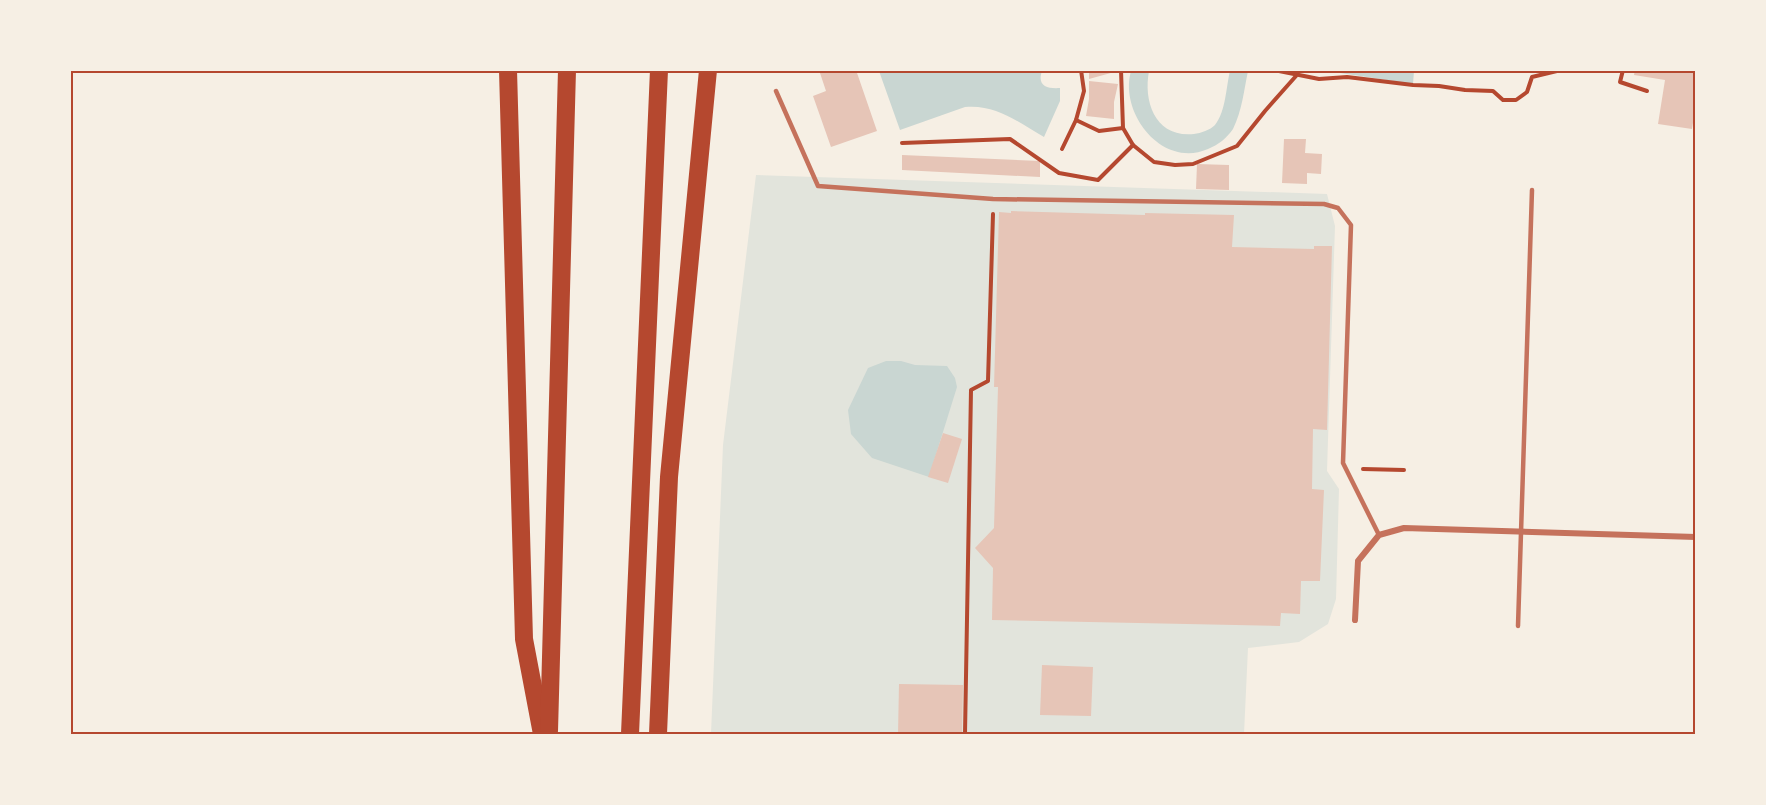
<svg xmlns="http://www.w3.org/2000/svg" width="1766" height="805" font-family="'Crimson Pro',serif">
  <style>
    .green { fill: #e2e4dc }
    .water { fill: #c9d6d2 }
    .building { fill: #e6c5b7 }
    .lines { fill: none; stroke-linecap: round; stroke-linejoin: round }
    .path { stroke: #b5482f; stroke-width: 4 }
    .service { stroke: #c5725c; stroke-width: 4.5 }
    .minor { stroke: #c5725c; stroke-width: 6 }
    .motorway { stroke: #b5482f; stroke-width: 18 }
    .neatline { fill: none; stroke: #b5482f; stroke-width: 2 }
  </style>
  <rect width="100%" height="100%" fill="#f6efe4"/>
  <!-- green -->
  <polygon class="green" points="756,175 1327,194 1335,226 1327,471 1339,489 1336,599 1328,624 1299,642 1248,648 1244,734 711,734 723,445"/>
  <!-- water -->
  <g class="water">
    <path d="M 879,71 L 1042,71 C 1037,85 1046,89 1060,88 L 1060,101 L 1044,137 C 1018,122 996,104 965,107 L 900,130 Z"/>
    <path d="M 1131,71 L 1149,71 C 1143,103 1156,138 1194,134 C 1201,133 1210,130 1215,125 C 1226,111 1226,87 1230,71 L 1248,71 C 1244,90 1242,111 1233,129 C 1227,138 1218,145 1208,149 C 1162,169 1119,113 1131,71 Z"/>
    <polygon points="1327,71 1414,71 1413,84"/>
    <polygon points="886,361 901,361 915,365 947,366 955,378 957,387 929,477 872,458 851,434 848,410 868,368"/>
  </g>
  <!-- building -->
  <g class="building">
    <polygon points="819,70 856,70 877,131 831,147 813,96 826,91"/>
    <polygon points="1089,70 1118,70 1118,71 1089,79"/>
    <polygon points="1635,70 1696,70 1696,104 1692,129 1658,124 1665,80 1634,75"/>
    <polygon points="1089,81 1118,84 1114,102 1114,119 1086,116 1089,99"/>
    <polygon points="1284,139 1306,139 1305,153 1322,154 1321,174 1307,173 1307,184 1282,183"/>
    <polygon points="902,155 1040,161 1040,177 902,170"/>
    <polygon points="1197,164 1229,165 1229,190 1196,189"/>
    <polygon points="1011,211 1145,215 1145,213 1234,215 1232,247 1314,249 1314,246 1332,246 1327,430 1313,429 1312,489 1324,490 1320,581 1301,581 1300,614 1281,613 1280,626 992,620 993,568 975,548 994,528 998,387 994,387 999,212 1011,213"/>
    <polygon points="943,433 962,439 948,483 928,477"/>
    <polygon points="1042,665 1093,667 1091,716 1040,715"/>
    <polygon points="899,684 963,685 962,734 898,734"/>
  </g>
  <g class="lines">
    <!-- path -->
    <g class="path">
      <polyline points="1121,70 1123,128 1133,145 1154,162 1175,165 1193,164 1237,146 1265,111 1296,76 1297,70"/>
      <polyline points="1274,70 1319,79 1347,77 1413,85 1439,86 1465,90 1493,91 1503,100 1516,100 1527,92 1532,77 1561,70"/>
      <polyline points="1623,70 1620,82 1647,91"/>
      <polyline points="1076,120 1099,131 1123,128"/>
      <polyline points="902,143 1010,139 1059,173 1098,180 1133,145"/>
      <polyline points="1062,149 1076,120 1084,91 1081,70"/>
      <polyline points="1363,469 1404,470"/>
      <polyline points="965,734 971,390 988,381 993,214"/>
    </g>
    <!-- service -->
    <g class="service">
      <polyline points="776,91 818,186 993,199 1324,204 1338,208 1351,225 1343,463 1379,535"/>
      <polyline points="1518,626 1532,190"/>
    </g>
    <!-- minor -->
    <polyline class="minor" points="1355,620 1358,561 1379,535 1404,528 1696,537"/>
    <!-- motorway -->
    <g class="motorway">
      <polyline points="508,70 524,639 542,734"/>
      <polyline points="549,731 567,70"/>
      <polyline points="630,734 659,70"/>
      <polyline points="658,734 669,477 708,70"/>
    </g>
  </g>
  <!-- border -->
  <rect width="1766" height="805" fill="none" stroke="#f6efe4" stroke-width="144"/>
  <rect x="72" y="72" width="1622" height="661" class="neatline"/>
</svg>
